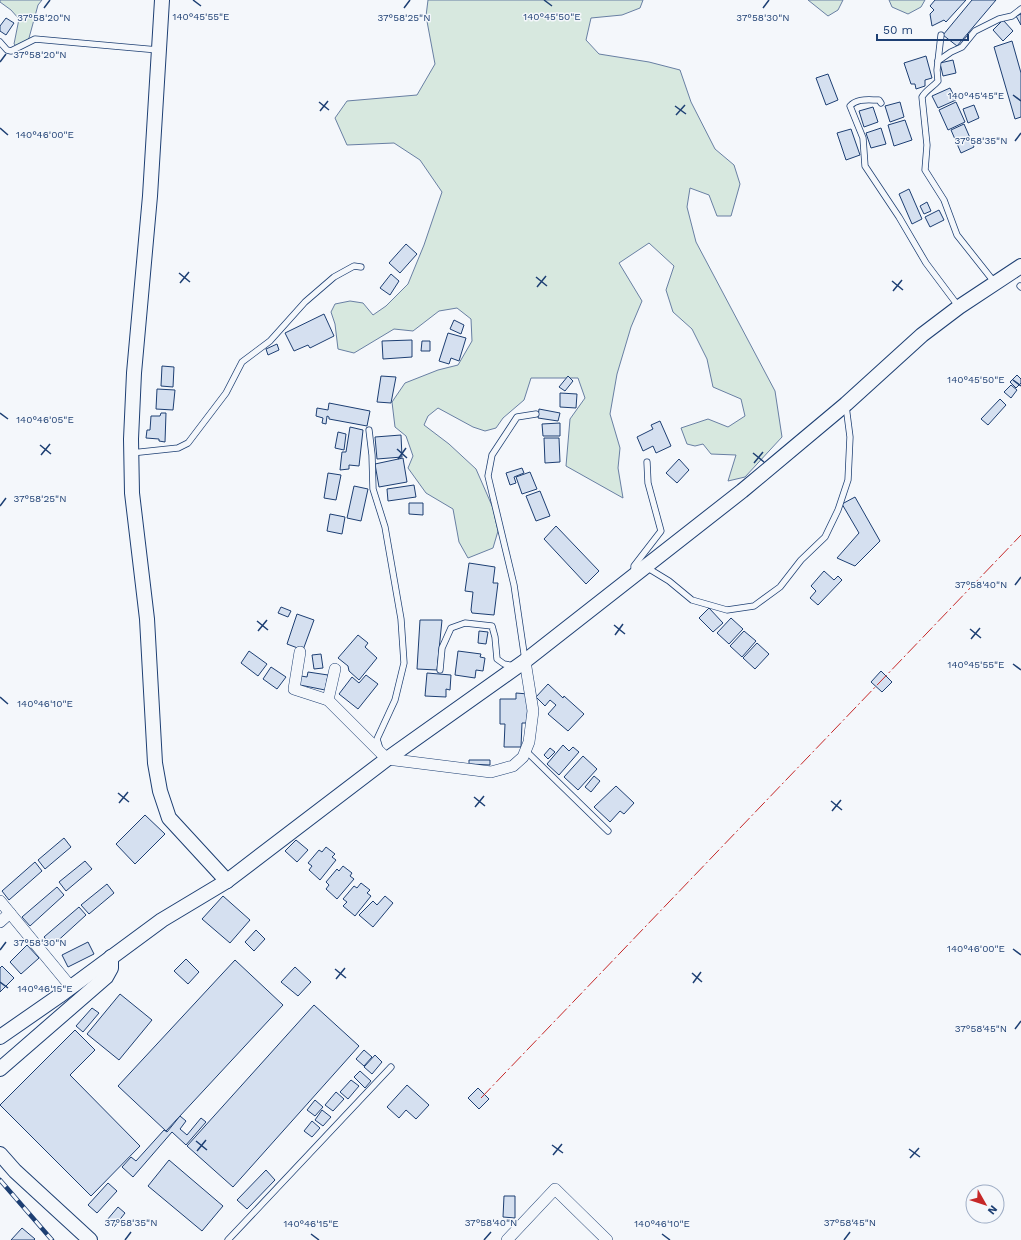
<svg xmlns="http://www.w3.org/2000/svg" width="1021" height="1240" font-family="'Work Sans',sans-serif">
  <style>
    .green { fill: #d7e8df; stroke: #687fa3 }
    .building { fill: #d5e0f0; stroke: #1d3f73 }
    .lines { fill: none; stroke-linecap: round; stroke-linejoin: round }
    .service-casing { stroke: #1d3f73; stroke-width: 7 }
    .minor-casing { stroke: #1d3f73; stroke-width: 12 }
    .tertiary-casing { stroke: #1d3f73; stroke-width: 16 }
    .service { stroke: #f4f7fb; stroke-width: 5.5 }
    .minor { stroke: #f4f7fb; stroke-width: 11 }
    .tertiary { stroke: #f4f7fb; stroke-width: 14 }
    .rail-casing { stroke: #1d3f73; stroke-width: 4.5 }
    .rail { stroke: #f4f7fb; stroke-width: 3; stroke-dasharray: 9; stroke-linecap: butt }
    .power { stroke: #c62828; stroke-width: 1; stroke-dasharray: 14 3 2 3; stroke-linecap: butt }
    .ticks { fill: none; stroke: #1d3f73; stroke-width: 1.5 }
    .ticks-label { font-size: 10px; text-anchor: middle; fill: #1d3f73; stroke: #f4f7fb; stroke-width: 3; stroke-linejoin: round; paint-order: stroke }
  </style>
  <rect width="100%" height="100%" fill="#f4f7fb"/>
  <!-- green -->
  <g class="green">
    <polygon points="0,0 42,0 38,5 29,38 20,49 14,44 19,19 11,10 0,2"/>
    <polygon points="428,0 643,0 640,8 622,15 591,18 586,40 599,54 649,62 680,70 691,102 715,149 734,165 740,184 731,216 717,216 709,195 690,188 687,207 696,242 775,391 782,437 745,477 728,481 736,455 711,454 703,444 695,446 687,444 681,428 708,419 728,427 745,416 741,399 713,387 707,359 692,329 673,312 666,290 674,266 649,243 619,263 642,301 631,327 617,374 610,414 620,448 618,468 623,498 566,466 570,419 585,398 578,378 531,378 524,400 503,418 496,428 485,431 473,427 438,408 428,416 424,425 449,444 476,469 493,508 498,531 493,548 468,558 459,542 453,509 426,493 408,468 413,456 406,436 395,427 392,402 405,383 438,370 458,365 472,341 471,319 457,308 439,311 413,331 394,329 354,353 338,349 335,324 331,312 335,304 350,301 363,303 373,315 386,306 408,284 424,245 442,192 420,160 394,143 347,145 335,118 347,101 417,95 435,64 426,16"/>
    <polygon points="808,0 843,0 838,10 828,16"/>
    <polygon points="889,0 925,0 921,7 908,14 892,7"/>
  </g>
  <!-- building -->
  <g class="building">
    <polygon points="935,0 966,0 946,22 944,20 932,26 930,14 934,10 930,6"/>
    <polygon points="972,0 996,0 957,46 943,35"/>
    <polygon points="1021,14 1021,25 1016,16"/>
    <polygon points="6,18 14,23 6,35 0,31 0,26"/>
    <polygon points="1003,20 1013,31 1003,41 993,30"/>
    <polygon points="1012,41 1021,73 1021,117 1015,119 994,47"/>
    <polygon points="926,56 932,78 925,80 925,86 916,89 915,84 911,84 904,63"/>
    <polygon points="953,60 956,73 943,76 940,63"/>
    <polygon points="828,74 838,100 826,105 816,78"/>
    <polygon points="950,88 956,100 938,108 932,96"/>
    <polygon points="900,102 904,117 890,122 885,106"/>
    <polygon points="956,102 965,122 948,130 939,110"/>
    <polygon points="974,105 979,118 968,123 963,109"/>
    <polygon points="873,107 878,122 864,127 859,111"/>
    <polygon points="905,120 912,140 894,146 888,125"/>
    <polygon points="964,124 974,147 961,153 951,130"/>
    <polygon points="881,128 886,144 871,148 866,133"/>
    <polygon points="851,129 860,155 846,160 837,133"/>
    <polygon points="909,189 922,219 912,224 899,194"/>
    <polygon points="927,202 931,211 924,214 920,206"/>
    <polygon points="939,210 944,220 930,227 925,217"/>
    <polygon points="406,244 417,254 400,273 389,263"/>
    <polygon points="391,274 399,281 390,295 380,288"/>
    <polygon points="324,314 334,336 310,348 308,345 294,351 285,333"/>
    <polygon points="454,320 464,325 461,334 450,329"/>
    <polygon points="448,333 466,338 459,361 451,358 449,364 439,361"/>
    <polygon points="412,340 412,357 383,359 382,341"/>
    <polygon points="422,341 430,341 430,351 421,351"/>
    <polygon points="277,344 279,350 268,355 266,349"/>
    <polygon points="162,366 174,367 173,387 161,386"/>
    <polygon points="1017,375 1021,379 1021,383 1016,388 1010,382"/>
    <polygon points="381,376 396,377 391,403 377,402"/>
    <polygon points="568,376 573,381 565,391 559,387"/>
    <polygon points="1011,385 1017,390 1011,398 1004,392"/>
    <polygon points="157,389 175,390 173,410 156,409"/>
    <polygon points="560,393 577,394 576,408 560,407"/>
    <polygon points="1000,399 1006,405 988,425 981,419"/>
    <polygon points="329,403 370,411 367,426 329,419 329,417 327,416 326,424 322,423 323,418 316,416 317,408 328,410"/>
    <polygon points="539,409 560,413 558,421 538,418"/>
    <polygon points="161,413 166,413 165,442 159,441 159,439 146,438 147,430 150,430 151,416 160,416"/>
    <polygon points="660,421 671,446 656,453 653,446 643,451 637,437 653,429 651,425"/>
    <polygon points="560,423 560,436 543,436 542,424"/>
    <polygon points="350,427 363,430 359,466 349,465 349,469 340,470 342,452 346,452"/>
    <polygon points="338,432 346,434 344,450 335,448"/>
    <polygon points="401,435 402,457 377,459 375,437"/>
    <polygon points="544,438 559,438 560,462 545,463"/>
    <polygon points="403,458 407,482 379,487 375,464"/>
    <polygon points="679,459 689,470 677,483 666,473"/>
    <polygon points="522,468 524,473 514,477 516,483 510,485 506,473"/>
    <polygon points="530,472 537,489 522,494 516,477"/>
    <polygon points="328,473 341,475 336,500 324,498"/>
    <polygon points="414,485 416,497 388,501 387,489"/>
    <polygon points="354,486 368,489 361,521 347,518"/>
    <polygon points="540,491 550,516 536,521 526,496"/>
    <polygon points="855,497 880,541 855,566 837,558 859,533 842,504"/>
    <polygon points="409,503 423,503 423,515 409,514"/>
    <polygon points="330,514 345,517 342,534 327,531"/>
    <polygon points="556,526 599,571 586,584 544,539"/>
    <polygon points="469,563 495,567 493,583 498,583 494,615 472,613 471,610 473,592 465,591"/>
    <polygon points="824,571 834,580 838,576 842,580 818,605 810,598 816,591 811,586"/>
    <polygon points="281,607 291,611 288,617 278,613"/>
    <polygon points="709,608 723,623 713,632 699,618"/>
    <polygon points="297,614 314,620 303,650 287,644"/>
    <polygon points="731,618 743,629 729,644 717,633"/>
    <polygon points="420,620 442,620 437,670 417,669"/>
    <polygon points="479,631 488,632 486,644 478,643"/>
    <polygon points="744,631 756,641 742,657 730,646"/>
    <polygon points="358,635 368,643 365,647 377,658 359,680 349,671 348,666 338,658"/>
    <polygon points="757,643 769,654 755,669 743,658"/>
    <polygon points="249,651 267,664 258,676 241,663"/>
    <polygon points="458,651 481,654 480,657 485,658 483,671 476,670 475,678 455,675"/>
    <polygon points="321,654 323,668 314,669 312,655"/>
    <polygon points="271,667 286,677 277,689 263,679"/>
    <polygon points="881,671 892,682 882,692 871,682"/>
    <polygon points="308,672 328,675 325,690 300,685 301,676 307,677"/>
    <polygon points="427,673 451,675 450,690 446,689 446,697 425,696"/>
    <polygon points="366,675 378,684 358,709 339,694 352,677 359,683"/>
    <polygon points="548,684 563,698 564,696 584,714 568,731 548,714 556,705 550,700 545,706 536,697"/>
    <polygon points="516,693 528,694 527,723 522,723 521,747 504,747 505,724 500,724 500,699 516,699"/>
    <polygon points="563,745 569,751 573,747 579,752 559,775 547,764"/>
    <polygon points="550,748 555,752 548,759 544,755"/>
    <polygon points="583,756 597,769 578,790 564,777"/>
    <polygon points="469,760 490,760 490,765 469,764"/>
    <polygon points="594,776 600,781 591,792 585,787"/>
    <polygon points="616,786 634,803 624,814 620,811 610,822 594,807"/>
    <polygon points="145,815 165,834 135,864 116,844"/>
    <polygon points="64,838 71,847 45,869 38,860"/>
    <polygon points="296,840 308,850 297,862 285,851"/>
    <polygon points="326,847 335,854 332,857 336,860 320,880 309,870 312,866 308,863 319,850 322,852"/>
    <polygon points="85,861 92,869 66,891 59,882"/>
    <polygon points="35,862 42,871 9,900 2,891"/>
    <polygon points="343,866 352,873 350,876 354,879 337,899 326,889 329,885 326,882 337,869 339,871"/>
    <polygon points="361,883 370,890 367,893 371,896 355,916 343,906 347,902 343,899 354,886 357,888"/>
    <polygon points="107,884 114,893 89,914 81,905"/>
    <polygon points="57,887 64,895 30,926 22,917"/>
    <polygon points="223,896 250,920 230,943 202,919"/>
    <polygon points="385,896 393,903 373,927 359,915 373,901 377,905"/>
    <polygon points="79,907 86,915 52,946 44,937"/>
    <polygon points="256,930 265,939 254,951 245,942"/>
    <polygon points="88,942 94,954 68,967 62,955"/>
    <polygon points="27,945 39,958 21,974 10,962"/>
    <polygon points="186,959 199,972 188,984 174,971"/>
    <polygon points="235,960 283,1005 166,1131 118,1086"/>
    <polygon points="2,966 14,978 0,992 0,968"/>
    <polygon points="295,967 311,982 298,996 281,982"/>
    <polygon points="120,994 152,1020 119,1060 87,1034"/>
    <polygon points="314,1005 359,1046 233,1187 187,1146"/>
    <polygon points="92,1008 99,1013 83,1032 76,1026"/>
    <polygon points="75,1030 95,1050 70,1075 140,1146 91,1196 0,1105"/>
    <polygon points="364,1050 372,1057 364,1066 356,1059"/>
    <polygon points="375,1055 382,1062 372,1074 364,1067"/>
    <polygon points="360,1071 371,1081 365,1088 354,1077"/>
    <polygon points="351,1080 359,1086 348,1099 340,1092"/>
    <polygon points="407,1085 429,1105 416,1119 406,1110 399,1118 387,1107"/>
    <polygon points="478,1088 489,1099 479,1109 468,1098"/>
    <polygon points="336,1092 344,1099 333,1111 325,1105"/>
    <polygon points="315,1100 323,1107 315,1116 307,1110"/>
    <polygon points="322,1110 331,1117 323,1126 315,1120"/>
    <polygon points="180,1116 186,1121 180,1129 187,1135 201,1118 206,1122 186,1145 172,1132 133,1177 122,1167 131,1157 136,1161 164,1130 167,1132"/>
    <polygon points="312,1121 320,1128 312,1137 304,1131"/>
    <polygon points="169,1160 223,1206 202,1231 148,1186"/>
    <polygon points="266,1170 275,1180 247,1209 237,1200"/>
    <polygon points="108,1183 117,1191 97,1213 88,1205"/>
    <polygon points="504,1196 515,1196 515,1218 503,1217"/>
    <polygon points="118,1207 125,1213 114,1227 107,1220"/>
    <polygon points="22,1228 35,1239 34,1240 11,1240"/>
  </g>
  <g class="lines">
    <!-- service casing -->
    <g class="service-casing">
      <g id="service">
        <path d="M 941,35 L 937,70 L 938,81 C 933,87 926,90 922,97 L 927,145 L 925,170 L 944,200 L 957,235 L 995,283"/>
        <polyline points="0,42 7,50 11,51 35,39 158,50"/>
        <polyline points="938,61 951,52 962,47 975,31 999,19 1012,16 1021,9"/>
        <path d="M 881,103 L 879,100 C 868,100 857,98 850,106 L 863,138 L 865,166 L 899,217 L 926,263 L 959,307"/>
        <polyline points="1020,286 1021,287"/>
        <polyline points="369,430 372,455 373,489 385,527 401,619 404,663 395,700 377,739 380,749"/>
        <polyline points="131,453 178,448 188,443 226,393 242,362 270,341 305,302 334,277 354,266 361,267"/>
        <polyline points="646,567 669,581 692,600 727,610 754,606 780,587 801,560 825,537 838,510 848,480 850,437 846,406"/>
        <polyline points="634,573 634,566 661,531 648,483 647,462"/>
        <polyline points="525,660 514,585 488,476 492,455 517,417 536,414"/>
        <polyline points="440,670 442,648 451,628 465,623 492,626 495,637 497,659 504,664 515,666"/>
        <polyline points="526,751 608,831"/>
        <polyline points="228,1240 391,1067"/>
      </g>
    </g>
    <!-- minor casing -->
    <g class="minor-casing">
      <g id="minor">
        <polyline points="300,652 294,689 328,700"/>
        <polyline points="335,669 328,700 387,759 491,772 513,766 523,757 529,742 533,711 525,661"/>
        <polyline points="0,901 71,987"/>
        <polyline points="0,922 10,913"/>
        <polyline points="507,1240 555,1189 607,1240"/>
      </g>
    </g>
    <!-- tertiary casing -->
    <g class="tertiary-casing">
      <g id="tertiary">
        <polyline points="162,0 150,196 134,373 131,439 132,493 147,619 155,763 160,791 169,818 227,881"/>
        <polyline points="0,1037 59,996 162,920 227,881 387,759 525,661 742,491 846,404 922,335 959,307 1021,266"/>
        <polyline points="0,1069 106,977 111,968 111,957"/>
        <polyline points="0,1154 15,1171 90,1240"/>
      </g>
    </g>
    <!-- service -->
    <use href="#service" class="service"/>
    <!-- minor -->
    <use href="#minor" class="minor"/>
    <!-- tertiary -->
    <use href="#tertiary" class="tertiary"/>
    <!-- rail casing -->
    <g class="rail-casing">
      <polyline id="rail" points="0,1180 52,1240"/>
    </g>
    <!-- rail -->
    <use href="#rail" class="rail"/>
    <!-- power -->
    <polyline class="power" points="481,1098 1021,535"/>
  </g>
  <!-- ticks -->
  <path class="ticks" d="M 193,0 L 201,6M 544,0 L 552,6M 44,8 L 50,0M 404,8 L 410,0M 763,8 L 769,0M 0,62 L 6,54M 1013,95 L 1021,101M 319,102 L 329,110M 675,106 L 686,114M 320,111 L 328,101M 676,115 L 685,105M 0,128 L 8,135M 1015,141 L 1021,133M 179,273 L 190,282M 536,277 L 547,286M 892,281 L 903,290M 180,283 L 189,272M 537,287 L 546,276M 893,291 L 902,280M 1013,380 L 1021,386M 0,413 L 8,419M 40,445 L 51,454M 397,449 L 407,458M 753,453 L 764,462M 41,455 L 50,444M 398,459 L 406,448M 754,463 L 763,452M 0,506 L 6,498M 1015,585 L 1021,577M 257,621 L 268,630M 614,625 L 625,634M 970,629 L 981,638M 258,631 L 267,620M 615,635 L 623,624M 971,639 L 980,628M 1013,664 L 1021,670M 0,697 L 8,704M 118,793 L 129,802M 474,797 L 485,806M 831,801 L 842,810M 119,803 L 128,792M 475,807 L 484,796M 832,811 L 841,800M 1013,949 L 1021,955M 0,950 L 6,942M 335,969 L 346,978M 692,973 L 702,982M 336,979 L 345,968M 0,982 L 8,988M 693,983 L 701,972M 1015,1029 L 1021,1021M 196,1141 L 207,1150M 552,1145 L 563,1153M 909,1149 L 920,1157M 197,1151 L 206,1140M 553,1155 L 562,1144M 910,1158 L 919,1148M 311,1234 L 319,1240M 662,1234 L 670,1240M 125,1240 L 131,1232M 484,1240 L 491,1232M 844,1240 L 850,1232"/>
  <g class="ticks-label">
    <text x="201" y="20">140°45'55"E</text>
    <text x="552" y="20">140°45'50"E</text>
    <text x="763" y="21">37°58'30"N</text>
    <text x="44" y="21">37°58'20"N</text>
    <text x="404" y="21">37°58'25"N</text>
    <text x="40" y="58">37°58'20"N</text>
    <text x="976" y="99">140°45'45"E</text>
    <text x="45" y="138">140°46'00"E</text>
    <text x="981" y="144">37°58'35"N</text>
    <text x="976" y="383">140°45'50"E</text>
    <text x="45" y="423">140°46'05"E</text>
    <text x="40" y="502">37°58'25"N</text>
    <text x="981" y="588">37°58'40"N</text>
    <text x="976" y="668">140°45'55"E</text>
    <text x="45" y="707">140°46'10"E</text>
    <text x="40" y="946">37°58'30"N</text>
    <text x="976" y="952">140°46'00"E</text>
    <text x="45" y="992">140°46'15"E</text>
    <text x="981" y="1032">37°58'45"N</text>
    <text x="131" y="1226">37°58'35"N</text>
    <text x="491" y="1226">37°58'40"N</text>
    <text x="850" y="1226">37°58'45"N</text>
    <text x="311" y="1227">140°46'15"E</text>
    <text x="662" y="1227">140°46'10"E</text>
  </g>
  <!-- north arrow -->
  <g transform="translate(985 1204) rotate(129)"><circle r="19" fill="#f4f7fb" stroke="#9eadc5"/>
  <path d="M0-3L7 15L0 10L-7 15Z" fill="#c62828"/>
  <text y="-6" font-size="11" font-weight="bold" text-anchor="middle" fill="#1d3f73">N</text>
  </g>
  <!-- scale -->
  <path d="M877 34v6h91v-6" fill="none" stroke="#1d3f73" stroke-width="2"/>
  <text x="883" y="34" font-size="12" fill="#1d3f73" stroke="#f4f7fb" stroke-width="3" paint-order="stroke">50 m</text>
</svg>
